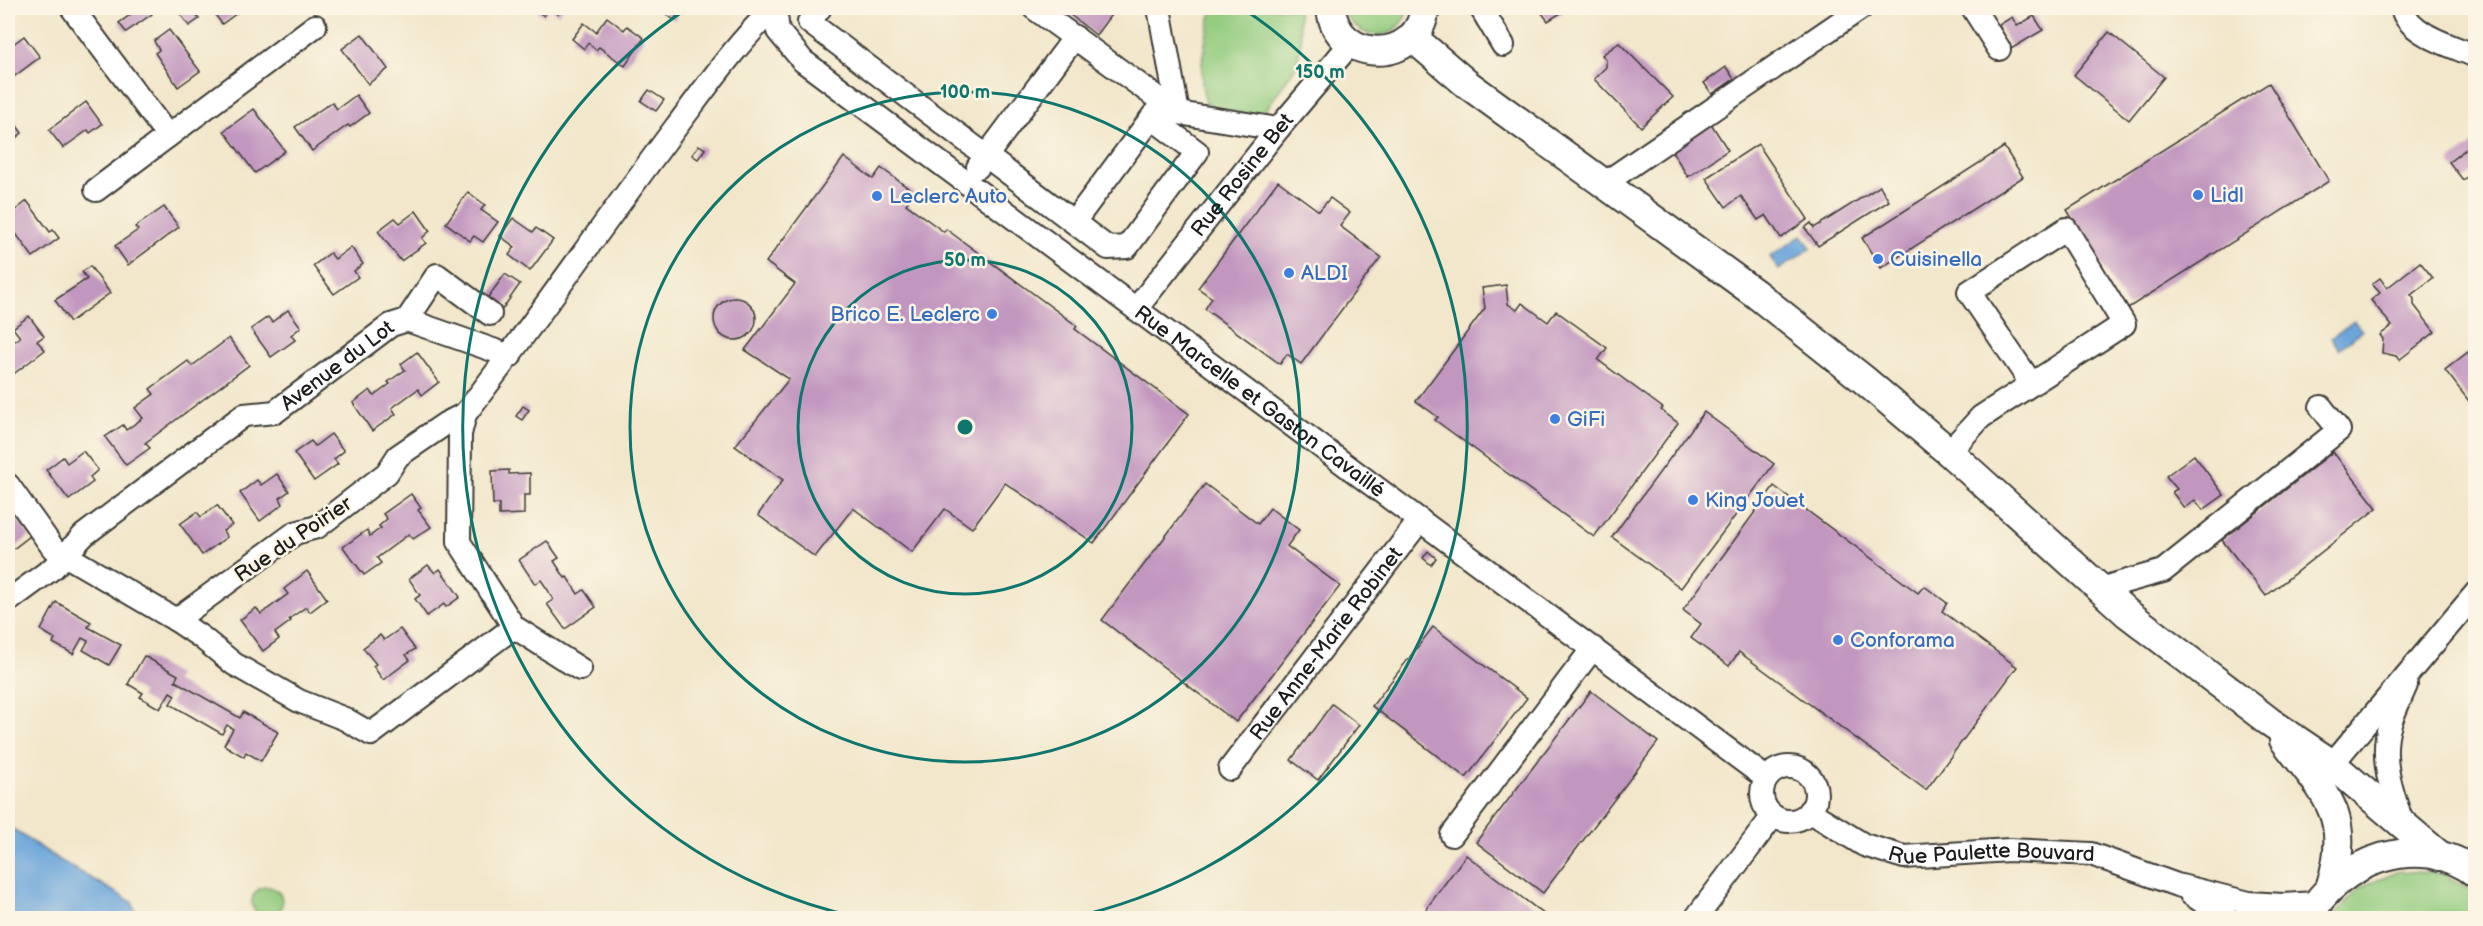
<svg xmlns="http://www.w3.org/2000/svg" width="2483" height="926" font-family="'Balsamiq Sans',sans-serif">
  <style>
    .green { fill: #94cc80; stroke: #58744e; stroke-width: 1.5 }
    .water { fill: #69a4da; stroke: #42607b; stroke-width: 1.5 }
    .building { fill: #c297bf }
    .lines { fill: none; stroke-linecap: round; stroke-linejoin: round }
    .minor-casing { stroke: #3c3a36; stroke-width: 26 }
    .major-casing { stroke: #3c3a36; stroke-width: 32 }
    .minor { stroke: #fff; stroke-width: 22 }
    .major { stroke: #fff; stroke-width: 28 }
    .ring { fill: none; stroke: #0f766e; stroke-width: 3 }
    .shop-dot { fill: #3f7fe0; stroke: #fcf5e5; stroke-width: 2 }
    .labels { text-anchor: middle; stroke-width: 5; stroke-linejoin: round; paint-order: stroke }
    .street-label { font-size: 21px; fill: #1c1c1c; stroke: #fcf5e5 }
    .shop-label { font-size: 21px; fill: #366cbe; stroke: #fcf5e5; text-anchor: start }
    .centre { fill: #0f766e; stroke: #fcf5e5; stroke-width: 3 }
    .ring-label { font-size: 18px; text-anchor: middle; font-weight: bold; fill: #0f766e; stroke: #fcf5e5; stroke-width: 5; stroke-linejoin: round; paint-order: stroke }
  </style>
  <rect width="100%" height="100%" fill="#fcf5e5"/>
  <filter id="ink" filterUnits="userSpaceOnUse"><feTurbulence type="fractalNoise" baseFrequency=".0167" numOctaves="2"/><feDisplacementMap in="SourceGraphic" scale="12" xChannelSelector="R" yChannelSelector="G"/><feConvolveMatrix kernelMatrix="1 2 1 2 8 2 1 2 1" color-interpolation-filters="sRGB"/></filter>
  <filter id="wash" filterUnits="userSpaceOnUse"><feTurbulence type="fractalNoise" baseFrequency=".008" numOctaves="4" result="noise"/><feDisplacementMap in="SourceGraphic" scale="24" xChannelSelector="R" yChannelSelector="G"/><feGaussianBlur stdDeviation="1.35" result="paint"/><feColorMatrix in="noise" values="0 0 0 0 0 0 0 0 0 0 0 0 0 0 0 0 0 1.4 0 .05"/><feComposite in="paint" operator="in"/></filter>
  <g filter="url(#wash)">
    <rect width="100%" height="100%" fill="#f2e7cb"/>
    <!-- green -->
    <g class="green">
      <path d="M 1212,8 L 1296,8 L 1298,10 L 1301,40 L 1297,65 L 1262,115 C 1243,113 1223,113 1206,103 C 1196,71 1206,40 1212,8 Z"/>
      <path d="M 1343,8 L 1408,8 C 1399,46 1355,42 1343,8 Z"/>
      <polygon points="2400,871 2443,874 2475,892 2475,918 2331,918 2361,887"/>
      <circle cx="267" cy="902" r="15"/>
    </g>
    <!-- water -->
    <g class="water">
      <polygon points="1802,235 1811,248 1779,270 1770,257"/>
      <polygon points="2354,321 2362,331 2339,349 2331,338"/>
      <polygon points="8,826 58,859 132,902 135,911 143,918 8,918"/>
    </g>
    <g id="blocks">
      <!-- building -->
      <g class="building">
        <polygon points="124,8 148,8 152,14 126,32 119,23 130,15"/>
        <polygon points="183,8 191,8 199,19 189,26 178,11"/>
        <polygon points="210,8 244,8 222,24"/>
        <polygon points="533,8 563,8 558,14 549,8 544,16"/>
        <polygon points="658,8 683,8 674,20"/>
        <polygon points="1074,8 1116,8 1096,35 1069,14"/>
        <polygon points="1538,8 1569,8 1548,21"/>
        <polygon points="2034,16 2043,30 2011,49 1999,25 2012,17 2017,26"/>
        <polygon points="607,17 624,30 627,26 644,38 625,66 599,47 596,50 588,43 584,49 572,39 584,23 596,32"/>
        <polygon points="169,30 200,71 178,87 155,53 159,50 154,41"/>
        <polygon points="2109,32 2164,77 2129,120 2074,75"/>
        <polygon points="362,34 388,69 368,84 342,49"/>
        <polygon points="24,36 40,57 8,81 8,48"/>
        <polygon points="1619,43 1673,97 1641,127 1594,79 1606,67 1606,60 1602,55"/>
        <polygon points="1726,67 1734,79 1712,94 1704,83"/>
        <polygon points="2269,83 2329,181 2128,308 2067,210"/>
        <polygon points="649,90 664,100 656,111 641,101"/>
        <polygon points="356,95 369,113 350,127 348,125 312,151 295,127 332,102 337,109"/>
        <polygon points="86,102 102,124 90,133 88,130 63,148 49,130"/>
        <polygon points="254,109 285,151 255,173 224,131"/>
        <polygon points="10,116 22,133 8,144 8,118"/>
        <polygon points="1710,122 1728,150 1688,177 1670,148"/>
        <polygon points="2475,142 2475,171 2463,180 2449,162"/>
        <polygon points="1758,144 1808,219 1781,238 1766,215 1758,220 1741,196 1726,207 1706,178"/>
        <polygon points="699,145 705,149 698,159 692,155"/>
        <polygon points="2004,147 2023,177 1881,268 1862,238"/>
        <polygon points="844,157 873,179 881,168 915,193 906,204 944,232 946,229 1077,326 1075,329 1189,414 1094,543 1005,483 972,528 945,509 912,552 853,508 815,557 758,515 783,480 735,446 789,379 745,350 795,284 766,262"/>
        <polygon points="1278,181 1319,211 1330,198 1350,213 1340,226 1381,257 1301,364 1287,354 1280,364 1205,309 1212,298 1198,288"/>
        <polygon points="1880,186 1889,201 1818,246 1805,228 1811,223 1814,228"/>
        <polygon points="468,192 485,205 481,210 498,222 483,242 474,236 470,241 446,223"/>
        <polygon points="27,201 50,232 53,230 59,238 33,257 8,223 8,216"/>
        <polygon points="164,207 179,227 128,265 115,246 138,230 135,227"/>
        <polygon points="416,211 430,231 422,238 426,243 401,261 378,231 395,218 400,223"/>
        <polygon points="513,218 533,232 536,228 553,240 530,271 509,255 515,247 500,236"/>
        <polygon points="351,247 363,264 354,271 358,277 334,294 313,266 330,253 335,259"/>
        <polygon points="2420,262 2433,278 2411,295 2414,299 2414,305 2435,332 2399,360 2396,356 2382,353 2383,339 2380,335 2392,326 2371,300 2380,293 2372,284 2380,278 2387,288"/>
        <polygon points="90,266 110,293 70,322 55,300 87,279 82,272"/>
        <polygon points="505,274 520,284 501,311 486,300"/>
        <polygon points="1506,285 1508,304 1517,310 1522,303 1548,322 1556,311 1607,348 1598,360 1663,408 1661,410 1678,423 1594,537 1435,420 1438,417 1416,401 1485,308 1482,288"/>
        <circle cx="735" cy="319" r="21"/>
        <polygon points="288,310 301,327 291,335 295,340 271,357 251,329 268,317 272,322"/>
        <polygon points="29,316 44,336 37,341 45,350 11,376 8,371 8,346 20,337 13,328"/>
        <polygon points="229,338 249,365 145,443 150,448 126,465 105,437 123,425 126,430 143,418 135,408 154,394 150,389 188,361 192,366"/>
        <polygon points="417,352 439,382 422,395 418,389 392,408 396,414 372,431 353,403 370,390 374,396 390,384 388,382 405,370 401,364"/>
        <polygon points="2468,352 2475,361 2475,409 2445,370"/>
        <polygon points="523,406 529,410 522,420 516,416"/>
        <polygon points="1704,412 1774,464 1681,588 1612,537"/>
        <polygon points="331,434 344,451 334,459 338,464 314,481 294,453 311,441 315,446"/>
        <polygon points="83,451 98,470 90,477 93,482 69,500 46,470 63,457 67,463"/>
        <polygon points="2333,452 2377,508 2266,596 2222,540"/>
        <polygon points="2194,455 2224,495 2203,510 2195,500 2184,508 2172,492 2177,489 2166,476"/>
        <polygon points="509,470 509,474 530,473 530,495 524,495 524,514 499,515 499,504 493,504 492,471"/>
        <polygon points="277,474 289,491 280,498 283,504 260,521 240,493 257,480 261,485"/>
        <polygon points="1205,484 1258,524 1270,508 1299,530 1287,546 1340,586 1236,722 1102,620"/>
        <polygon points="1774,486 1918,593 1924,586 1947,603 1942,611 2017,667 1926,790 1739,652 1729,666 1691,638 1701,624 1683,610"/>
        <polygon points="411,494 421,508 418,510 431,527 413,539 409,534 377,558 381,563 364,575 343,547 367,530 370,536 381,528 379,526 387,519 383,514"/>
        <polygon points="217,505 232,525 223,531 227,537 202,555 180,524 197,512 201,517"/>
        <polygon points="10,509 30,536 8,553 8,512"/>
        <polygon points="547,541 559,558 554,561 565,578 567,577 578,594 584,590 596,607 565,629 547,604 553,600 548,590 541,580 535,584 519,560"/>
        <polygon points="1428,551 1436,558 1431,565 1423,558"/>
        <polygon points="428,565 435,573 440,569 460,597 446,607 444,604 427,616 415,599 420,595 409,579"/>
        <polygon points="307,571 327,599 310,612 306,607 289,619 291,621 275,633 279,639 263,651 240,620 256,608 261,614 288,594 284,589"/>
        <polygon points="56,602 91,622 88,627 121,645 109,665 83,650 88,641 82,638 73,654 53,643 55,639 41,630"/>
        <polygon points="1433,627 1527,698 1466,778 1372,706"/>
        <polygon points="400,629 415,649 406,655 410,660 383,680 373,666 376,664 363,648 380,635 384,640"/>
        <polygon points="144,656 178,675 175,681 240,718 243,712 278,732 261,761 246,752 244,757 224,745 233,729 227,725 222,734 170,704 175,695 170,692 160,709 140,697 143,693 128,684"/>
        <polygon points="1591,691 1658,742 1543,893 1476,842"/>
        <polygon points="1332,704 1359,725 1318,780 1291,760"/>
        <polygon points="1466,855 1549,918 1438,918 1426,909"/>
      </g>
    </g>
  </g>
  <g filter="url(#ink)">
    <use href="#blocks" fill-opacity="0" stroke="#3c3a36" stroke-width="1.5"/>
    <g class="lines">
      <!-- minor casing -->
      <g class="minor-casing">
        <g id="minor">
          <polyline points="72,8 168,136"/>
          <path id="s1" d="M 775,8 L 778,31 L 803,61 L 1766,778"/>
          <polyline points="820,8 809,22 1108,248 1127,247 1197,152 1152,118"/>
          <polyline points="1034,8 1178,113 1278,129"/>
          <polyline points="1159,8 1178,113"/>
          <polyline points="1481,8 1503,45"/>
          <polyline points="1973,8 1999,49"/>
          <path d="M 2402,8 C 2408,34 2452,46 2476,56"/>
          <polyline points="978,167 1075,37"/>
          <polyline points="1605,183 1861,8"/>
          <polyline points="96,190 315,26"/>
          <polyline points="1074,222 1161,105"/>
          <path id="s2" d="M 1136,309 L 1278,129 L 1351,43"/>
          <polyline points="407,320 437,275 490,314"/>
          <polyline points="1949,452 1981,417 2124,324 2066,229 1969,292 2031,383"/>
          <polyline points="8,485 53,548 176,620 201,637 234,664 299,701 345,719 371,734 514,627"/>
          <polyline points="2103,591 2113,585 2163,571 2339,430 2321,407"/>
          <path id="s3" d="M 8,601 L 53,568 L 84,535 L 244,415 L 275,412 L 391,325 L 407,320 L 510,356"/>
          <polyline points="176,620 295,533 317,527 387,473 398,456 445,424 465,414"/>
          <path d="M 580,669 L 514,627 L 459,542 L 460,434 L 465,414 C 537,320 604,222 676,127 C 707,86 737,43 774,8"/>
          <circle cx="1789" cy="794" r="27"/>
          <path id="s4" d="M 1230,769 L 1420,520"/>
          <polyline points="2321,777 2476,593"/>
          <path id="s5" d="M 1809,811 L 1864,845 L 1904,857 L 2009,850 L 2091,854 L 2177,885 L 2249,903 L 2283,905 L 2316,903"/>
          <path d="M 2403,825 C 2392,793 2379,758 2390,724 C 2394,711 2401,697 2406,685"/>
          <polyline points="1452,835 1593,648"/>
          <polyline points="2191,894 2226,918"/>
          <polyline points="1696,918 1773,816"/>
        </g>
      </g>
      <!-- major casing -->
      <g class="major-casing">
        <g id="major">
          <path d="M 1331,8 C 1336,65 1419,65 1425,8"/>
          <polyline points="1412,37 1467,84 1756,294 1863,379 1949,452 2127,613 2270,722 2332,764 2440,856"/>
          <path d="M 2284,740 C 2324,792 2353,815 2331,885"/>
          <path d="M 2308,918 C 2338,860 2420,830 2476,873"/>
        </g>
      </g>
      <!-- minor -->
      <use href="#minor" class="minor"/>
      <!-- major -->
      <use href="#major" class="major"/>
    </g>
  </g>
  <!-- distance rings -->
  <g class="ring">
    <circle cx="965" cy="427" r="167"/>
    <circle cx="965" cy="427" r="335"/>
    <path d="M861 918A502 502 0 0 1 688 8M1242 8A502 502 0 0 1 1069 918"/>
  </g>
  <!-- markers -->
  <g class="shop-dot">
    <circle cx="2198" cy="195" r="6"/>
    <circle cx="877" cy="196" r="6"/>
    <circle cx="1878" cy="259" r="6"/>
    <circle cx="1289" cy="273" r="6"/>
    <circle cx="992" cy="314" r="6"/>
    <circle cx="1555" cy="419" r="6"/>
    <circle cx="1693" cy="500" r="6"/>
    <circle cx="1838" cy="640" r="6"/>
  </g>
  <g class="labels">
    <!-- street labels -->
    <g class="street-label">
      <text dy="7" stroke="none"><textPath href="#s2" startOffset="171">Rue Rosine Bet</textPath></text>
      <text dy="7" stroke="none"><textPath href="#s3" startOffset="410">Avenue du Lot</textPath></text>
      <text dy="7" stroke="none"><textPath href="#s1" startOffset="632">Rue Marcelle et Gaston Cavaillé</textPath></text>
      <text transform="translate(293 539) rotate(-34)" y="7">Rue du Poirier</text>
      <text dy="7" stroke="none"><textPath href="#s4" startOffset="158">Rue Anne-Marie Robinet</textPath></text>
      <text dy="7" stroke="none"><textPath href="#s5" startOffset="194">Rue Paulette Bouvard</textPath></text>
    </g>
    <!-- shop labels -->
    <g class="shop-label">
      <text x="2210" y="202">Lidl</text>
      <text x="889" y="203">Leclerc Auto</text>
      <text x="1890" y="266">Cuisinella</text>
      <text x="1301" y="280">ALDI</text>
      <text x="980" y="321" text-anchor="end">Brico E. Leclerc</text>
      <text x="1567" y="426">GiFi</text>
      <text x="1705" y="507">King Jouet</text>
      <text x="1850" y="647">Conforama</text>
    </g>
  </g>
  <circle cx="965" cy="427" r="9" class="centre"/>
  <g class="ring-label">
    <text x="1320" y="78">150 m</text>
    <text x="965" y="98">100 m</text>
    <text x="965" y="266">50 m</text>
  </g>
  <!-- margin -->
  <rect width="2483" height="926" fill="none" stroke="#fcf5e5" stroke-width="30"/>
</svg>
